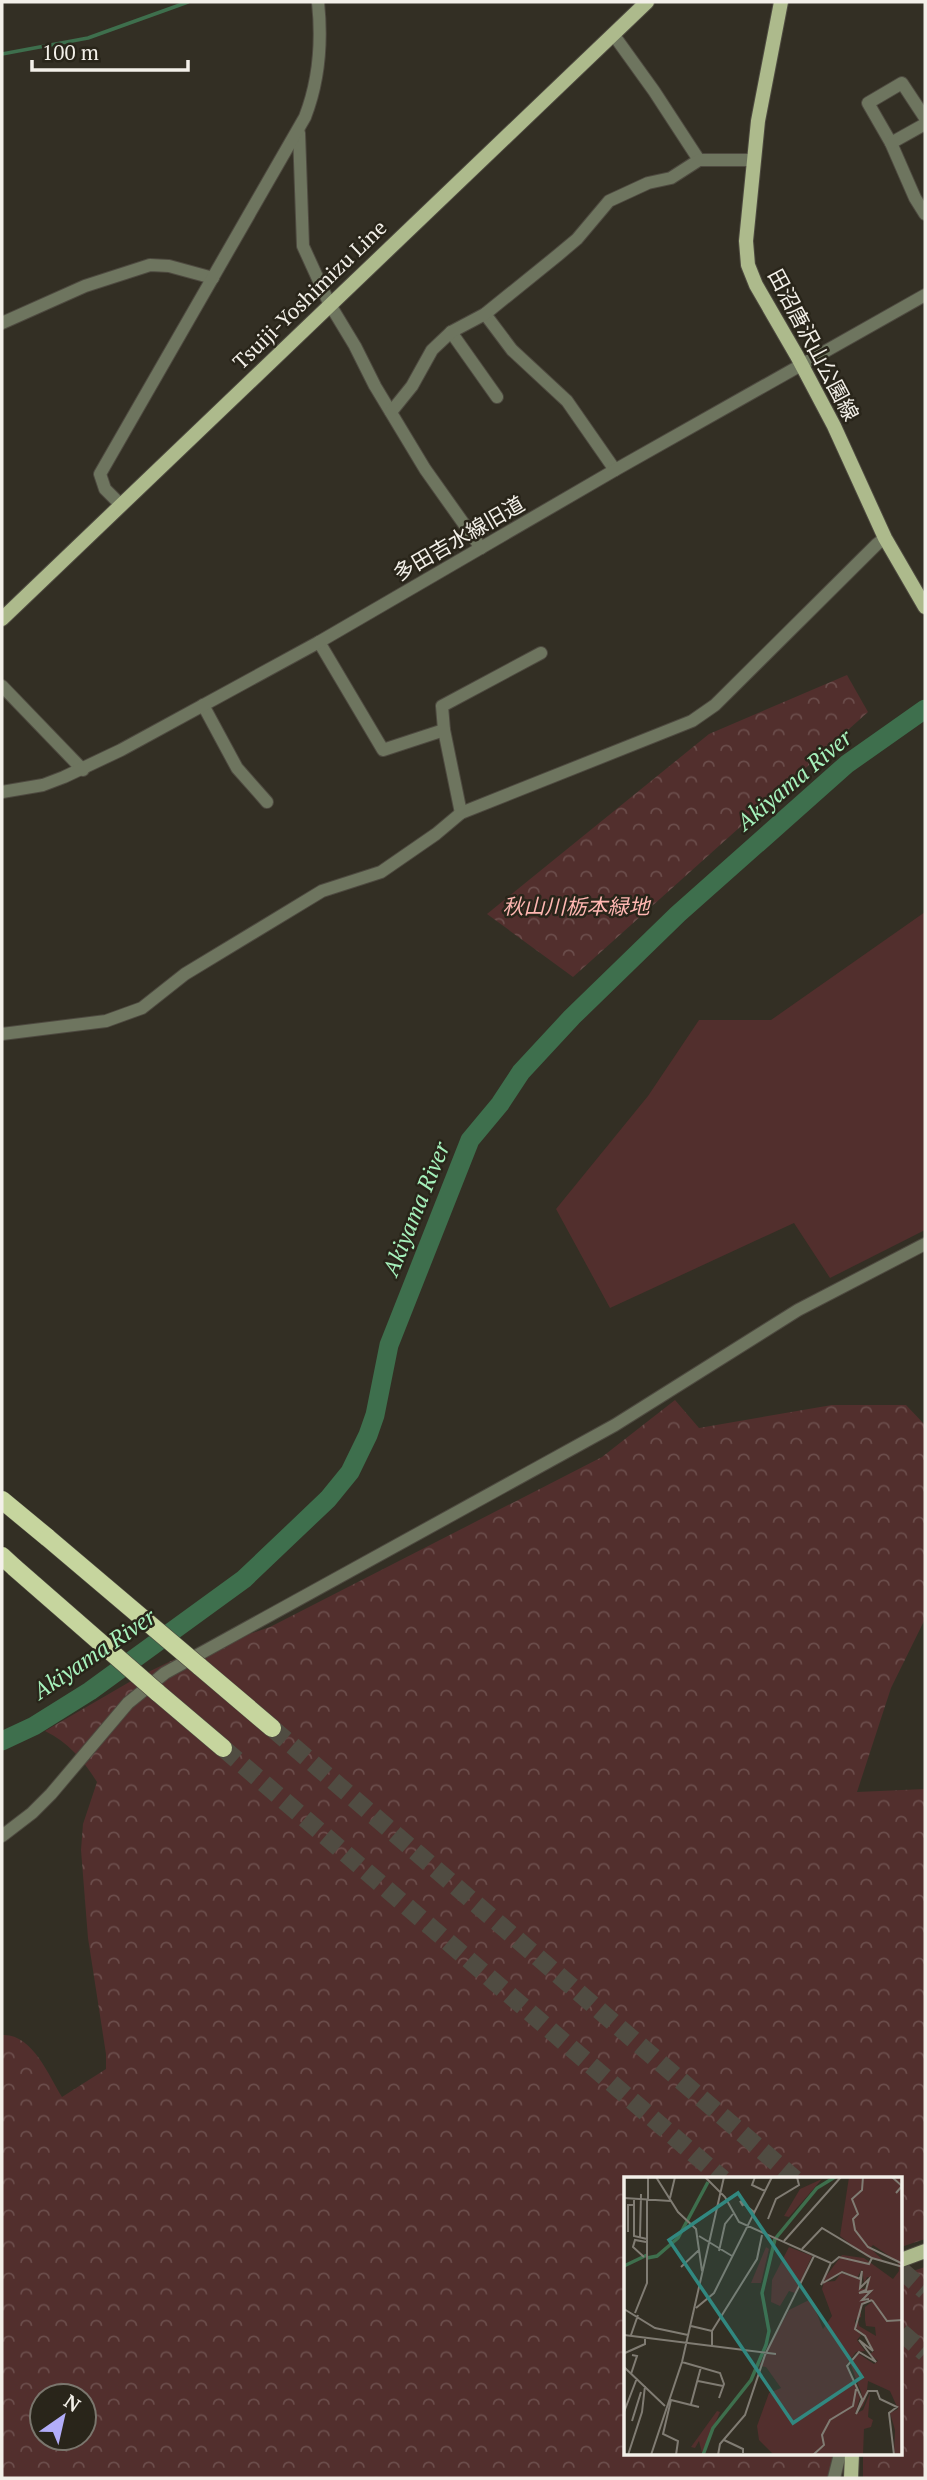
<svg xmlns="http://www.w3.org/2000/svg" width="927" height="2480" font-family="'PT Serif','Noto Sans JP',serif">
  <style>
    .forest { fill: url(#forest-crowns); fill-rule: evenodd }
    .pitch { fill: #522f2d }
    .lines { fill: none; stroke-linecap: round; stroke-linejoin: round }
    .stream { stroke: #3e6f4d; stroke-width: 3.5 }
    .river { stroke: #3e6f4d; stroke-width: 19 }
    .highway-tunnel { stroke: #504c42; stroke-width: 18; stroke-dasharray: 18 9; stroke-linecap: butt }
    .minor-casing { stroke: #4e4a40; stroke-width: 14 }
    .major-casing { stroke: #4e4a40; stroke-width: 16 }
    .highway-casing { stroke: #4e4a40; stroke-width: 19 }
    .minor { stroke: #6e755f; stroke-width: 12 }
    .major { stroke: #adba8c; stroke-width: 14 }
    .highway { stroke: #c6d59e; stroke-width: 18 }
    .highway-bridge-casing { stroke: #4e4a40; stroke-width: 19; stroke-linecap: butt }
    .highway-bridge { stroke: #c6d59e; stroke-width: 18 }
    .labels { text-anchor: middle; stroke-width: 5; stroke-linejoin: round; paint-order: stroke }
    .street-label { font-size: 21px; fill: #f3f0e9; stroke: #29251a }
    .park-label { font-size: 21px; font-style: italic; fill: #ffb7b2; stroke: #29251a }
    .water-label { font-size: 23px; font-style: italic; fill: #a6f2bc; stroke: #29251a }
    .inset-river { fill: none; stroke: #3e6f4d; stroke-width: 3.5 }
    .inset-road { fill: none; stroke: #807c73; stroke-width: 2 }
    .view { fill: #318880; fill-opacity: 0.15; stroke: #318880; stroke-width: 3.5 }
    .inset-edge { fill: none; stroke: #f3f0e9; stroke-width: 3.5 }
  </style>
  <defs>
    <pattern id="forest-crowns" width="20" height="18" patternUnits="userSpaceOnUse" patternTransform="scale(1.75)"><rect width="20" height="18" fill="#522f2d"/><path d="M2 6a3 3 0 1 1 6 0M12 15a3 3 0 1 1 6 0" fill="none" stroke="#6b4d4b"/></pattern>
  </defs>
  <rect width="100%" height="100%" fill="#332f24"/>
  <!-- forest -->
  <g class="forest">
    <polygon points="847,675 868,712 573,977 487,914 709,734"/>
    <path d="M 675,1400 L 699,1428 L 832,1405 L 906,1405 L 925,1425 L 925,1619 L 891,1688 L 857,1792 L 925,1789 L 925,2239 L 901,2247 L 901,2179 L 626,2179 L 626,2454 L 835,2454 L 836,2478 L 2,2478 L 2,2035 C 32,2033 49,2076 62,2097 L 106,2069 L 106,2054 L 88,1938 L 81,1850 L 83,1824 L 97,1782 C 83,1760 69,1743 45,1731 L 138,1677 L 173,1660 L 270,1627 L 602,1457 ZM 42,2396 L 84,2396 L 84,2438 L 42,2438 Z"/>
    <polygon points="925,2267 925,2478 863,2478 863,2454 901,2454 901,2275"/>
  </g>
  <!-- pitch -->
  <polygon class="pitch" points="925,912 925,1230 830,1278 794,1223 610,1308 556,1209 648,1096 699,1020 771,1020"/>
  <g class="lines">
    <!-- stream -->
    <polyline class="stream" points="2,54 88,38 188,2"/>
    <!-- river -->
    <polyline class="river" points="2,1741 34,1726 90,1691 244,1579 328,1499 350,1472 368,1435 375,1415 389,1345 470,1140 500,1104 521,1072 572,1017 678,914 847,764 925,709"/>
    <!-- highway-tunnel -->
    <g class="highway-tunnel">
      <polyline points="272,1728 795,2179"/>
      <polyline points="223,1748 723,2179"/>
      <polyline points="901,2270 925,2291"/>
      <polyline points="901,2332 925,2353"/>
    </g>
    <!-- minor casing -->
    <g class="minor-casing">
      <g id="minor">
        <polyline points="613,34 654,91 699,160"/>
        <polyline points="925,118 902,83 868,103 891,143 915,198 925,214"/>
        <polyline points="299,133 303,246 329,303 355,346 375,386 425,469 481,548"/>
        <polyline points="891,143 925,124"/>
        <polyline points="485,314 512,350 567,401 615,470"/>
        <polyline points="2,323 85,286 150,265 169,266 213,278"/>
        <polyline points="451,332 497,397"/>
        <polyline points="391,412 412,386 432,350 451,332 485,314 558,255 577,239 609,201 648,183 671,178 699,160 754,160"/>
        <path d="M 121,505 L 105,489 L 100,474 L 305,117 C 319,81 322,40 318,2"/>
        <polyline points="319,642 383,750 444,730"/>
        <polyline points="2,686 83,770"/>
        <polyline points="203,705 237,768 267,802"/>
        <polyline points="2,792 43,785 64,777 121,750 319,642 615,470 925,295"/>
        <polyline points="461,813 444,730 442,706 541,653"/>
        <polyline points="2,1034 106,1021 142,1008 185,974 322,891 381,872 436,834 461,813 692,721 715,705 877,544 885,538"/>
        <polyline points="2,1836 32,1813 51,1794 128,1703 165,1673 615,1425 798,1310 925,1244"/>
        <polyline points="834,2478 840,2454"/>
      </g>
    </g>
    <!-- major casing -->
    <g class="major-casing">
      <g id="major">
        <polyline points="781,2 758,121 746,241 748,265 756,285 797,356 834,426 885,538 925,607"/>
        <polyline points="2,619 647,2"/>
        <polyline points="901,2260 925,2251"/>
        <polyline points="851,2478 852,2454"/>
      </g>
    </g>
    <!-- highway casing -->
    <g class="highway-casing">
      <g id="highway">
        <polyline points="2,1500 48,1538"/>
        <polyline points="2,1556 15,1568"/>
        <polyline points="199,1666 272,1728"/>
        <polyline points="157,1692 223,1748"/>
      </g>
    </g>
    <!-- minor -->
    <use href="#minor" class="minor"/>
    <!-- major -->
    <use href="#major" class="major"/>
    <!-- highway -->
    <use href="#highway" class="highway"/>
    <!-- highway-bridge casing -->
    <g class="highway-bridge-casing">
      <g id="highway-bridge">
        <polyline points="48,1538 199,1666"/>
        <polyline points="15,1568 157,1692"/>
      </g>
    </g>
    <!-- highway-bridge -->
    <use href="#highway-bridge" class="highway-bridge"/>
  </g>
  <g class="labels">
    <!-- street labels -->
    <g class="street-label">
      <text transform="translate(310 295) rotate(-44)" y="7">Tsuiji-Yoshimizu Line</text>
      <text transform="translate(813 345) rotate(62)" y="7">田沼唐沢山公園線</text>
      <text transform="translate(459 539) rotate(-30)" y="7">多田吉水線旧道</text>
    </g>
    <!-- park labels -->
    <g class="park-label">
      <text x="576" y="914">秋山川栃本緑地</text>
    </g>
    <!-- water labels -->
    <g class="water-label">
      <text transform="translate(794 780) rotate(-40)" y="8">Akiyama River</text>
      <text transform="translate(416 1209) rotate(-68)" y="8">Akiyama River</text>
      <text transform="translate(94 1654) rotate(-34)" y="8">Akiyama River</text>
    </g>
  </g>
  <!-- overview -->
  <g transform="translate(624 2177)">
    <rect width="278" height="278" fill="#332f24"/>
    <path d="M 225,0 L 278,0 L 278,278 L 270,276 L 271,253 L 266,236 L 274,232 L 266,214 L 244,204 L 242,222 L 239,229 L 233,235 L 239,225 L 237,215 L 226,186 L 235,177 L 250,187 L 254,184 L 246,177 L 250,174 L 241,158 L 232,151 L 234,143 L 235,149 L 252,159 L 251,150 L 242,149 L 241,143 L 241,130 L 250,123 L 239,122 L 248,116 L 238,121 L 238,123 L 244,125 L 237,126 L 237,140 L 231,143 L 231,152 L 237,158 L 233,163 L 241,174 L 232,175 L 222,188 L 236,221 L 231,237 L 239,233 L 246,216 L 244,240 L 249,243 L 247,250 L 240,252 L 239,278 L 150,278 L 135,263 L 133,249 L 145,216 L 157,211 L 142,190 L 135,189 L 165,133 L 187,122 L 199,152 L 208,139 L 198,112 L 200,105 L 211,104 L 217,96 L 235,102 L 238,95 L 235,111 L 240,112 L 243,109 L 240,114 L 234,116 L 242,114 L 246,101 L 243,100 L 239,110 L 236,110 L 240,106 L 238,92 L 233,101 L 219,94 L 196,107 L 218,78 L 240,81 L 269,102 L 275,94 L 274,85 L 249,68 L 246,71 L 262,86 L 243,80 L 216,59 ZM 198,2 L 165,40 L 160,39 L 176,12 ZM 142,70 L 145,72 L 137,106 L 127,106 ZM 93,234 L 96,235 L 78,276 L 75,264 L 71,271 L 67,270 Z" fill="#522f2d"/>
    <path d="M 165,70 L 188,79 L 171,116 L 165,114 L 156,129 L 147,125 L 148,103 Z" fill="#522f2d"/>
    <path class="inset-river" d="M 23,81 L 33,79 L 54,61 L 84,5M 0,89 L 23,78M 79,278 L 89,251 L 127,203 L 142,168 L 145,154 L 138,116 L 151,62 L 193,11 L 211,0"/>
    <path class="inset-road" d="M 32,0 L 54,35 L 72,52 L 78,94M 81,0 L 101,20 L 115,45 L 207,86 L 197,108M 131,0 L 128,8 L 141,14M 239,0 L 238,13 L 228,22 L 234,37 L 229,42 L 231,53 L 244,70 L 279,87M 268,0 L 278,9 L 272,16M 0,21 L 47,24M 46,21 L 51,0M 10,23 L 10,59 L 23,62M 24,23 L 24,0M 119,29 L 116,24 L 130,35M 144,42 L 152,22 L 175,8 L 173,0M 4,55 L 4,28 L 10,28M 75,59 L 108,79M 16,60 L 17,17M 160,64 L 217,0M 178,72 L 198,51 L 248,81 L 279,90M 95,74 L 101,47 L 109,37M 20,80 L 9,70 L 11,63 L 22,65M 208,86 L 215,80 L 245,87 L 248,81M 57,90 L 75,73M 199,106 L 218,95 L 236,102 L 238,94 L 236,111 L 245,102 L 242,113 L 235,116 L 247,114 L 238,123 L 245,122M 248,123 L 263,144 L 279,143M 248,123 L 238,127 L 231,152 L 241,159 L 249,174 L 235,163 L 252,185 L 235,175 L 223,189 L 238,222 L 232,237 L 244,214 L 253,214 L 256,222 L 273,230 L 265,236 L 270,278M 72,131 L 90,116 L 148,0M 0,132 L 31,151 L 64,158M 11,136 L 23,106 L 23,23M 67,149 L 88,154M 0,158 L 152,177M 7,158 L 14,138M 88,168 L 88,154 L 133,82 L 138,58M 1,176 L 21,167 L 21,162M 58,185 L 96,196 L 100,207 L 95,221M 0,190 L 41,229M 7,197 L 13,179 L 8,178M 74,204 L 99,209M 67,227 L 77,190M 0,235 L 13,201M 8,244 L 17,215M 100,263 L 119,272 L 119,276M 4,278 L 18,235 L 21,209M 27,278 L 58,185 L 100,0M 52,278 L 54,264 L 39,257 L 47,223 L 75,230M 94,278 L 96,267 L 121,238 L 141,178 L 190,79M 189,278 L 200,268 L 198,258 L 206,243 L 229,229 L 232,212"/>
    <path class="view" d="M 114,16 L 238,200 L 169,246 L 45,63 Z"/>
    <rect width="278" height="278" class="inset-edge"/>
  </g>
  <!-- border -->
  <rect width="927" height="2480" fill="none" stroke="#f3f0e9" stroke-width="7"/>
  <!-- north arrow -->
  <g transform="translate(63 2417) rotate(34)"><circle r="33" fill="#29251a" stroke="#7a766d" stroke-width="2"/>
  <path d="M0-5L12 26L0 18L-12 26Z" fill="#b2adf9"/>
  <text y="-10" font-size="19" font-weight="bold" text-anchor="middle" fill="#f3f0e9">N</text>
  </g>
  <!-- scale -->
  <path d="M32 60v10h156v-10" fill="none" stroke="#f3f0e9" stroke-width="3.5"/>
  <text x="42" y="60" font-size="21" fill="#f3f0e9" stroke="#29251a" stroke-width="5" paint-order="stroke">100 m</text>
</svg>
